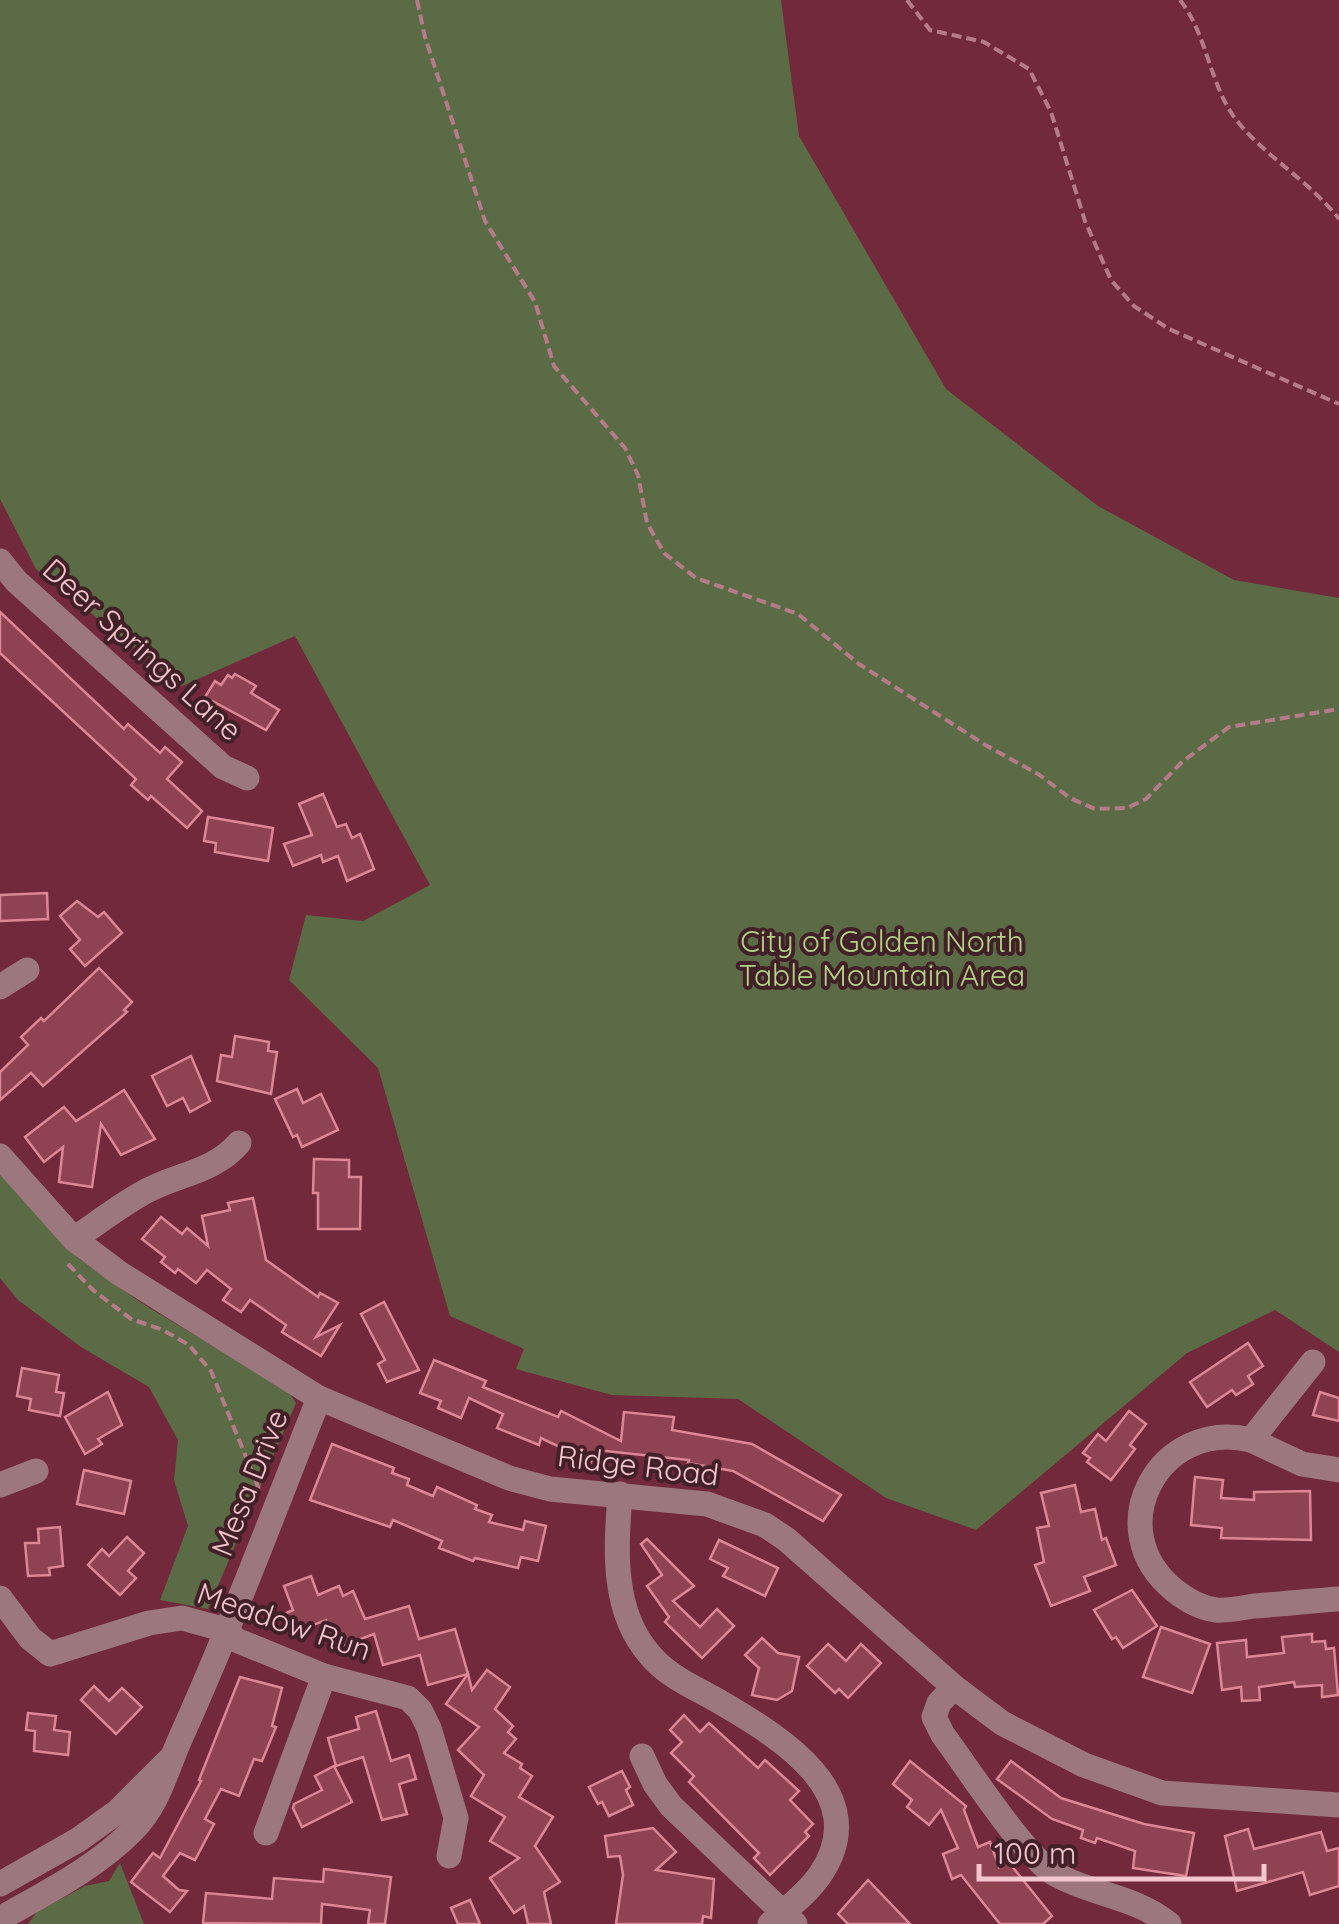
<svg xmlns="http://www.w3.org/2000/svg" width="1339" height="1924" font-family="Quicksand,sans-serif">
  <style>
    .green { fill: #5a6b46 }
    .building { fill: #8e4252; stroke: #db8796; stroke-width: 2.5 }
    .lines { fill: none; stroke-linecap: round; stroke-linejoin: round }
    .path { stroke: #b67b88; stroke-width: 4; stroke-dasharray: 10 5; stroke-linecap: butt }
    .minor { stroke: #9c777d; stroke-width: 25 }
    .labels { text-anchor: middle; stroke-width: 8; stroke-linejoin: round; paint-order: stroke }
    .street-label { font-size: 30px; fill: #f4c6cd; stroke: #422027 }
    .park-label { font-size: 30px; fill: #b0d384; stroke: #422027 }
  </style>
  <rect width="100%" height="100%" fill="#72293b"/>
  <!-- green -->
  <g class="green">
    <polygon points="0,0 781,0 799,136 946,389 1098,506 1234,580 1339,598 1339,1352 1275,1310 1187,1353 976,1530 886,1498 738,1399 612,1395 516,1369 524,1349 450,1316 378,1068 289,980 306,915 363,921 430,885 295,636 182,686 36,569 0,499"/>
    <polygon points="0,1173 79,1259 140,1302 289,1392 296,1403 208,1609 160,1600 188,1526 174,1480 178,1440 149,1387 81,1347 18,1300 0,1278"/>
    <polygon points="120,1863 144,1924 28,1924 37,1912 85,1886 109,1881"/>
  </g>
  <!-- building -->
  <g class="building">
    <polygon points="0,612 124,729 128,724 160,753 165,747 182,762 167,779 202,811 187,828 151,796 148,800 131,785 136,779 0,653"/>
    <polygon points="235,674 256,686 251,693 279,710 266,730 205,697 215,681 221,685 228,675 232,678"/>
    <polygon points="323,794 337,827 346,824 352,838 360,834 374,869 347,881 338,856 323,862 321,855 293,866 284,844 312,835 299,804"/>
    <polygon points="208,817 273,828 268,861 215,852 216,843 204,841"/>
    <polygon points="47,893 48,919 0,921 0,895"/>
    <polygon points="77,901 98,917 104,912 122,933 85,966 70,949 80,940 60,916"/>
    <polygon points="99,968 132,1002 124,1010 127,1012 43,1086 31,1073 0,1100 0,1072 28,1045 21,1037 41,1018 44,1021"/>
    <polygon points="235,1036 269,1042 268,1051 277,1052 271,1094 217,1081 221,1055 232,1057"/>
    <polygon points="191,1056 210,1101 190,1112 183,1098 167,1106 152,1076"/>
    <polygon points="297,1089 303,1103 321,1094 338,1130 302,1147 297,1135 293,1137 275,1099"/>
    <polygon points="124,1090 155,1139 121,1155 101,1124 92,1187 59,1182 63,1147 44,1162 25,1137 64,1107 76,1121"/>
    <polygon points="314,1159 349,1160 349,1177 361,1177 360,1229 318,1229 318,1193 313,1193"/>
    <polygon points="253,1198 266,1260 318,1297 320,1293 338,1303 316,1337 340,1325 321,1356 282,1332 286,1325 250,1300 241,1312 223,1300 231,1289 207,1270 196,1283 178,1269 175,1273 161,1262 165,1257 142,1239 161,1217 182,1234 187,1228 208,1246 202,1216 230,1210 228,1203"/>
    <polygon points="384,1302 419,1370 387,1382 378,1364 385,1360 361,1314"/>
    <polygon points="1248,1343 1263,1366 1248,1376 1253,1384 1236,1395 1232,1390 1207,1407 1190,1382"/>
    <polygon points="434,1360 486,1381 483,1387 558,1417 561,1411 621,1441 624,1412 674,1417 672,1430 752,1444 841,1495 823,1521 733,1471 688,1463 689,1460 597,1450 591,1462 541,1438 539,1445 497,1428 503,1414 469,1398 461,1418 438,1408 441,1401 420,1393"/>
    <polygon points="22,1368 59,1375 56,1392 64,1393 60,1416 29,1410 31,1399 17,1396"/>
    <polygon points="108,1392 122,1425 98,1439 102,1444 85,1454 65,1417"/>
    <polygon points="1320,1392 1339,1398 1339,1421 1313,1415"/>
    <polygon points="1129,1411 1146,1424 1130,1445 1135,1449 1111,1480 1087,1462 1090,1458 1083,1453 1098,1434 1106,1441"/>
    <polygon points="332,1444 394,1468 392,1473 409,1479 407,1485 433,1496 437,1487 477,1505 475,1509 492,1515 489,1522 523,1530 525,1521 546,1526 538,1561 521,1557 518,1568 475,1558 473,1561 439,1548 442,1541 393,1520 390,1527 310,1500"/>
    <polygon points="84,1470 131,1481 124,1514 77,1504"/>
    <polygon points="1195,1477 1223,1480 1221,1498 1254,1500 1254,1492 1310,1491 1311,1540 1221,1538 1222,1528 1191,1525"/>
    <polygon points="1075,1485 1081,1512 1095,1509 1102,1540 1106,1538 1116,1565 1084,1577 1090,1591 1051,1606 1035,1565 1044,1562 1037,1528 1049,1526 1041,1493"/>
    <polygon points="60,1527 63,1566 49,1568 50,1575 28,1576 25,1543 39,1543 38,1529"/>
    <polygon points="127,1537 144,1553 128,1571 136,1578 120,1595 88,1565 102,1549 109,1556"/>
    <polygon points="647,1539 694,1586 673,1601 700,1627 717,1609 734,1626 702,1658 665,1622 669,1617 647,1586 662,1575 641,1544"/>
    <polygon points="719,1540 778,1568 765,1596 723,1576 728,1568 710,1559"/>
    <polygon points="311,1576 318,1595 339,1586 343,1596 353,1591 365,1619 409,1606 419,1639 455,1629 468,1674 428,1685 420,1655 383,1665 374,1634 337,1648 326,1620 290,1634 282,1615 293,1610 284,1586"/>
    <polygon points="1132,1590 1157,1626 1123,1648 1116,1637 1112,1639 1094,1610"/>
    <polygon points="1161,1627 1210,1644 1192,1693 1143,1677"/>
    <polygon points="1312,1634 1312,1642 1325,1641 1326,1649 1334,1648 1338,1695 1322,1697 1322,1685 1295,1687 1294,1682 1259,1687 1260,1700 1242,1701 1241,1687 1222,1690 1217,1643 1246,1640 1247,1657 1284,1653 1282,1637"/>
    <polygon points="762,1638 778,1653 799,1657 792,1691 777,1700 752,1695 759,1668 745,1655"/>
    <polygon points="828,1644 846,1661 861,1644 881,1663 848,1698 839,1689 835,1693 807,1666"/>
    <polygon points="487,1670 510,1687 495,1709 513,1726 508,1732 516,1739 504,1753 522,1764 520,1768 532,1776 519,1797 553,1817 535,1846 560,1882 544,1892 551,1924 528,1924 524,1906 514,1913 490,1878 519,1858 490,1841 505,1817 471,1796 484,1775 458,1750 479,1727 446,1704 468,1674 472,1690"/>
    <polygon points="240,1677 282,1688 272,1726 276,1727 262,1761 254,1759 239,1796 221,1789 205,1819 214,1824 195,1860 180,1853 163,1876 179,1890 187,1891 170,1912 131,1882 153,1853 160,1858 201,1781 199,1780"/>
    <polygon points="94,1686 109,1701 122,1688 142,1707 116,1734 81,1700"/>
    <polygon points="376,1711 391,1761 409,1755 416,1779 399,1784 407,1814 382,1820 363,1757 336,1766 328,1738 359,1729 356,1717"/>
    <polygon points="28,1713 56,1716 54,1730 70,1732 68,1755 34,1751 35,1731 26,1730"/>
    <polygon points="684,1715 700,1732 709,1723 758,1768 765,1760 799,1791 790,1800 813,1824 805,1832 809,1836 770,1875 754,1858 759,1853 689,1782 694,1776 671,1753 682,1742 670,1730"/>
    <polygon points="910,1761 966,1806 964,1810 978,1847 990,1842 999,1867 1007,1860 1052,1916 1043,1924 1000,1924 961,1875 952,1879 943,1854 958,1848 941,1810 929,1825 907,1807 912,1800 893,1784"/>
    <polygon points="1011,1761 1061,1798 1144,1824 1194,1833 1186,1876 1133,1868 1135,1851 1097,1838 1095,1843 1081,1838 1083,1830 1052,1819 997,1779"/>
    <polygon points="334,1766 352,1802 302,1827 293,1808 294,1804 322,1790 315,1776"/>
    <polygon points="622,1771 630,1787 626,1790 633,1805 609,1816 602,1802 598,1804 589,1787"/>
    <polygon points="653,1828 676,1852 656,1870 714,1879 711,1918 703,1916 702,1924 616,1924 623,1875 620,1856 608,1857 605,1836"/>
    <polygon points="1248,1829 1254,1849 1321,1832 1327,1851 1339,1848 1339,1886 1310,1895 1303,1872 1237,1891 1225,1836"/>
    <polygon points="324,1869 391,1877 385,1924 368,1924 370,1910 322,1904 321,1924 203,1923 206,1893 272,1899 274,1878 323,1882"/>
    <polygon points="868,1880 910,1924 848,1924 838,1914"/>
    <polygon points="470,1900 480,1924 458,1924 451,1908"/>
  </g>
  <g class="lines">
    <!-- path -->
    <g class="path">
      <polyline points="417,0 425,37 485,221 535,302 554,366 625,448 638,475 647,523 664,553 696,578 798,614 859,664 987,746 1038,774 1070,798 1095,809 1127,808 1146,799 1182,762 1229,727 1339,709"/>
      <polyline points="907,0 930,30 984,42 1029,69 1051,112 1085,221 1111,280 1134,306 1169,329 1339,404"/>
      <path d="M 1180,0 C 1206,33 1209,79 1232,114 C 1258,152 1309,180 1339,219"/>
      <polyline points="68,1264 93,1290 131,1319 163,1330 189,1345 211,1371 259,1489"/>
    </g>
    <!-- minor -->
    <g class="minor">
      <polyline points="0,561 16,581 223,767 247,778"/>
      <polyline points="0,987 27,970"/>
      <polyline points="0,1156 74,1239 119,1273 319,1398 509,1478 550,1489 707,1504 765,1525 786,1539 954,1687 1002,1723 1084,1765 1162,1793 1339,1805"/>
      <path d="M 74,1239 C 96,1224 118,1207 141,1194 C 174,1174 212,1174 239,1143"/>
      <path d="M 1313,1362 L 1251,1440 C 1159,1418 1099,1529 1174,1590 C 1185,1599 1201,1608 1216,1610 C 1227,1611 1242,1608 1254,1606 C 1282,1604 1311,1601 1339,1599"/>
      <polyline points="1251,1440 1302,1464 1339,1470"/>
      <polyline points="0,1485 36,1471"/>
      <path d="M 620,1494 C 616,1548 611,1611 650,1655 C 668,1677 696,1688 720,1702 C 780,1737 875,1794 820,1875 C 807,1894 786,1909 770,1924"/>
      <polyline points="0,1598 30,1638 50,1654 149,1623 182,1618 226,1630 236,1640 324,1676 408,1698 420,1710 429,1728 456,1818 449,1856"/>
      <path d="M 954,1687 L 939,1703 L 934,1717 L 943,1735 C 968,1768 1023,1855 1055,1874 C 1092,1895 1135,1896 1169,1924"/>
      <polyline points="642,1756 655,1784 671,1806 795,1924"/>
      <polyline points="266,1833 324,1676"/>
      <polyline points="0,1884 78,1840 117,1812 168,1761"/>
      <path d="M 0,1919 C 45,1893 96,1868 133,1830 C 159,1804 166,1770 181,1737 C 231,1626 274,1511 319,1398"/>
    </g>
  </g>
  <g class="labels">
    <!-- street labels -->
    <g class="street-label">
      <text transform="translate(142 650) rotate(42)" y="10">Deer Springs Lane</text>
      <text transform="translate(638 1466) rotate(7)" y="10">Ridge Road</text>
      <text transform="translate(250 1483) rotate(-68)" y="10">Mesa Drive</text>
      <text transform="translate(284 1622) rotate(19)" y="10">Meadow Run</text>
    </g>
    <!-- park labels -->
    <g class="park-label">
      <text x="882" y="952">City of Golden North<tspan x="882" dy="34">Table Mountain Area</tspan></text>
    </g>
  </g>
  <!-- scale -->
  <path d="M979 1864v15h285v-15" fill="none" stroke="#f4c6cd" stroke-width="5"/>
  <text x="994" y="1864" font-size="30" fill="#f4c6cd" stroke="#422027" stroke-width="8" paint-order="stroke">100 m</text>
</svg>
